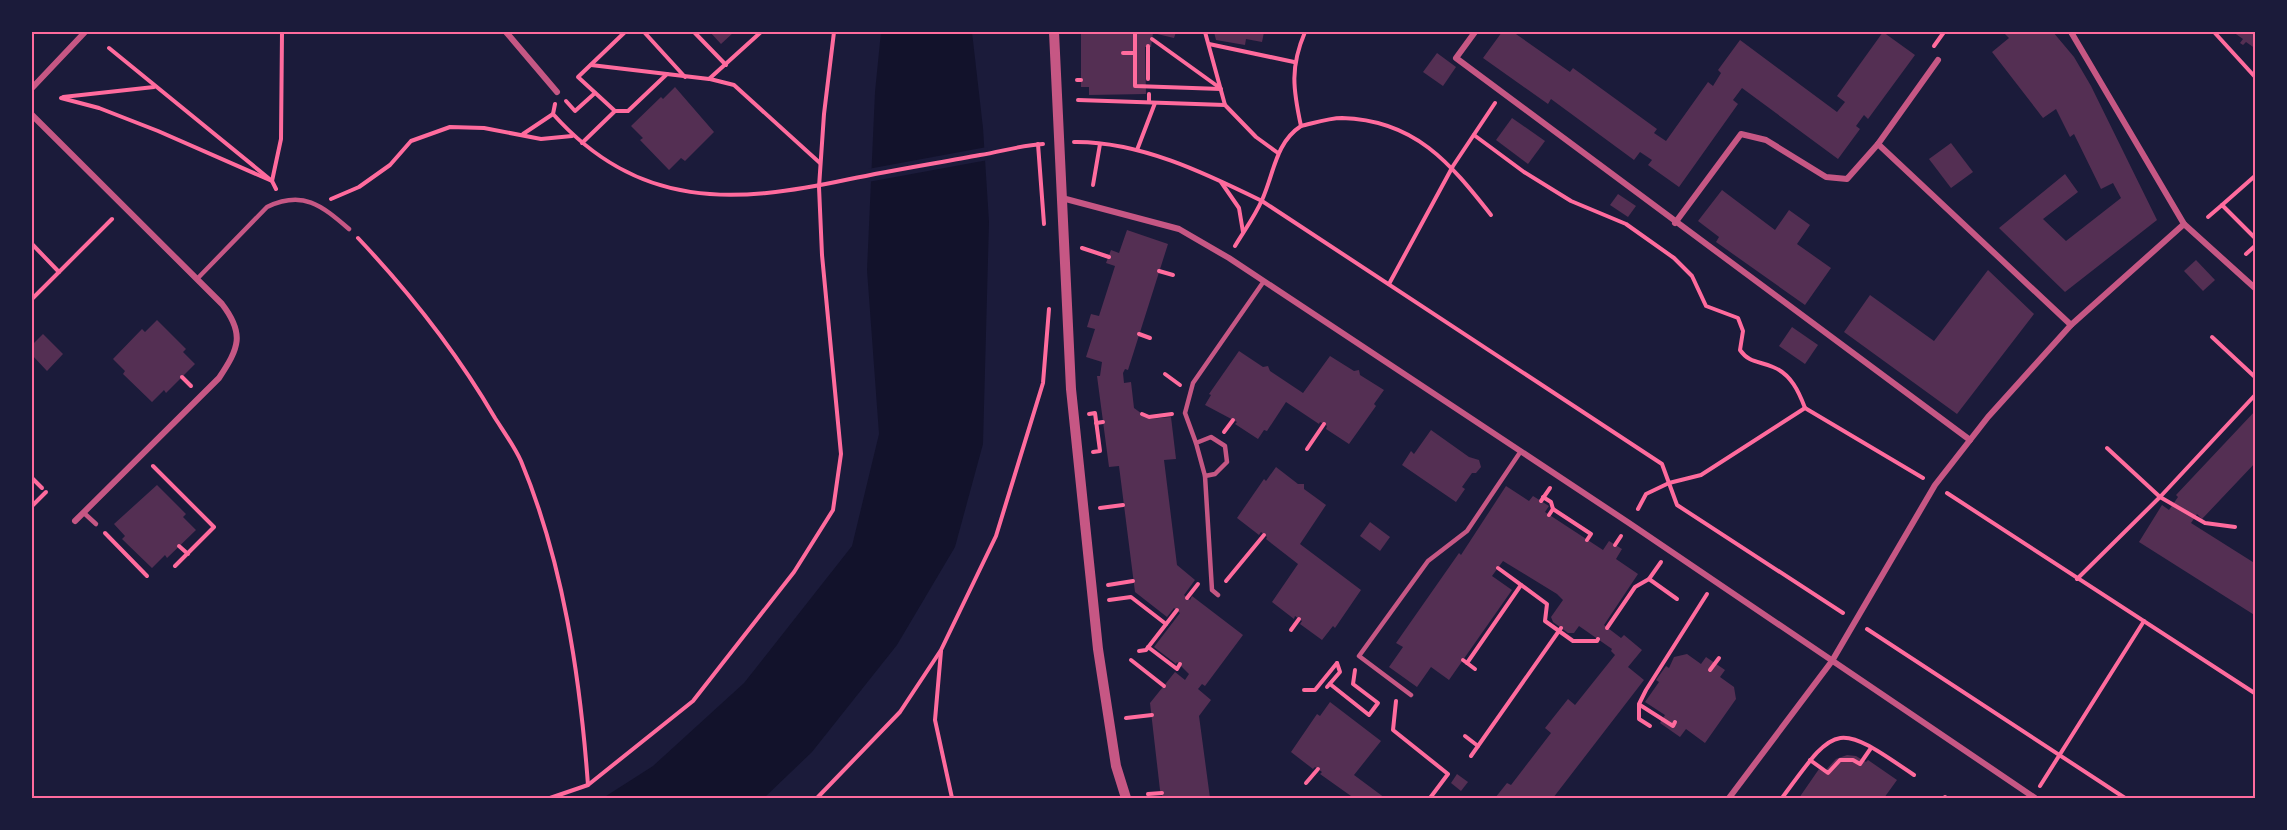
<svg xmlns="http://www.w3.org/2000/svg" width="2287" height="830" font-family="'Fira Sans',sans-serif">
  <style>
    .water { fill: #12122b }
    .pier { fill: #1b1b3a }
    .building { fill: #542f53 }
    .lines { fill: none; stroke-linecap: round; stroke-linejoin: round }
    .path { stroke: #ff6b9d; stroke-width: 4 }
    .service { stroke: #c65784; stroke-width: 4.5 }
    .minor { stroke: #c65784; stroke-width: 6 }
    .tertiary { stroke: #c65784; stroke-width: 10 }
    .neatline { fill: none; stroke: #ff6b9d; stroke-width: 2 }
  </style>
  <rect width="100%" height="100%" fill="#1b1b3a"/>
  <!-- water -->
  <polygon class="water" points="881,32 972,32 983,128 989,222 983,444 955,547 897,645 812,752 764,798 603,798 653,766 744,683 852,546 879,434 867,270 875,92"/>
  <!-- pier -->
  <polygon class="pier" points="987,147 988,160 868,182 868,169"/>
  <!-- building -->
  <g class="building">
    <polygon points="710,32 734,32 721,44"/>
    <polygon points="1081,32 1176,32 1174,38 1153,33 1151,47 1145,47 1146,94 1089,95 1089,87 1081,87"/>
    <polygon points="1214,32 1264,32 1262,42 1246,39 1245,45 1216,40"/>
    <polygon points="1502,32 1513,32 1570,72 1573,68 1657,129 1654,133 1666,141 1708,82 1713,86 1721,73 1718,70 1740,40 1837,112 1845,102 1837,96 1883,32 1915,55 1868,119 1864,115 1856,126 1860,129 1838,159 1742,88 1733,100 1738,104 1679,187 1648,165 1652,160 1640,152 1634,160 1551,99 1548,104 1483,58"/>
    <polygon points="2003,32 2053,32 2074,57 2091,86 2157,220 2065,292 1999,228 2065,174 2078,192 2043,219 2066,241 2121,198 2113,183 2101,189 2074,134 2070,137 2056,109 2043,118 1992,52 2009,38"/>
    <polygon points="2233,32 2256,32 2256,49 2246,42 2243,45 2240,43 2243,39"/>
    <polygon points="1437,53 1456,67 1443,86 1423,72"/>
    <polygon points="675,87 714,132 685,161 681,158 669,170 640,140 643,138 631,126 661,97 663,99"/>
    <polygon points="1512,118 1545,141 1528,164 1496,140"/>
    <polygon points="1951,143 1973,172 1951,188 1929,159"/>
    <polygon points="1722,190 1775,230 1789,210 1810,225 1797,244 1831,268 1805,305 1716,242 1719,237 1698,221"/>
    <polygon points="1618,194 1636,206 1628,217 1610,205"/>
    <polygon points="1127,230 1168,244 1128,370 1125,369 1123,373 1124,383 1131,382 1134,408 1149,419 1171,417 1176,459 1164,460 1177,565 1195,580 1184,595 1190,600 1192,596 1243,635 1205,686 1202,684 1198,689 1211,700 1199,716 1210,798 1163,798 1160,790 1150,703 1175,672 1185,680 1189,674 1177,662 1176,664 1154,647 1180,613 1174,608 1167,617 1135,592 1119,466 1109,467 1097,376 1100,376 1102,362 1086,357 1095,329 1087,327 1091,314 1099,316 1115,266 1106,263 1111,250 1119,253"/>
    <polygon points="2196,260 2215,280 2203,291 2184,271"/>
    <polygon points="1988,270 2034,314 1957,414 1844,332 1870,295 1934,341"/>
    <polygon points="157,320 186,349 183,352 195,364 166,393 164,390 152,402 123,374 125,371 113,359 142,329 145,332"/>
    <polygon points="1792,327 1818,345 1805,364 1779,346"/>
    <polygon points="43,334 63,354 47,371 32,355 32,345"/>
    <polygon points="1239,351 1263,367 1268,366 1270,371 1303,393 1330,356 1354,371 1359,370 1360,375 1384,390 1374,404 1376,406 1349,444 1326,429 1327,426 1324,424 1320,422 1319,424 1286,402 1267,431 1264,430 1258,439 1235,424 1237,422 1205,405 1211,395 1209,394"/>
    <polygon points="2256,410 2256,462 2202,519 2197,514 2191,523 2256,564 2256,616 2139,542 2162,505 2169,510 2178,497 2176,495"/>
    <polygon points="1431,430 1469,457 1479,460 1481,467 1476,473 1472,473 1462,487 1465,489 1456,502 1402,465 1411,451 1414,454"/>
    <polygon points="1276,467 1298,484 1304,484 1304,489 1326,505 1300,544 1361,590 1335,628 1333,626 1322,640 1300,624 1302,621 1295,616 1294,619 1272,602 1298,564 1266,539 1267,537 1261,532 1259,535 1237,518 1264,479 1266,481"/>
    <polygon points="157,485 186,514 183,517 196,530 167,558 165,555 152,568 122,539 125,536 114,524"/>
    <polygon points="1506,486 1529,501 1533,496 1549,506 1545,512 1603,550 1609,541 1622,549 1616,559 1638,574 1604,625 1621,638 1624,635 1642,650 1628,667 1644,680 1553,798 1495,798 1507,783 1511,785 1551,733 1545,728 1568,699 1575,705 1615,655 1611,651 1612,649 1579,626 1574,633 1568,633 1553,622 1551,617 1563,600 1557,594 1503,561 1492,576 1512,590 1449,680 1431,667 1417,687 1389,667 1403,647 1396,643 1459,553 1461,555"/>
    <polygon points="1370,522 1390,537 1380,551 1360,536"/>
    <polygon points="1687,654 1701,664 1706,657 1725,670 1720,677 1734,687 1736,699 1705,743 1686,729 1680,737 1660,723 1665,715 1645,702 1659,682 1656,680 1666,666 1669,668 1674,657"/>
    <polygon points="1330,702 1381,741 1354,775 1385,798 1349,798 1351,796 1320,774 1322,772 1315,767 1313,769 1291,752 1317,714 1320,716"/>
    <polygon points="1847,755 1856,756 1866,762 1868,760 1897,780 1884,798 1799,798 1819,769 1824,772 1836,759"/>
    <polygon points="1457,774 1468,782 1461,791 1451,783"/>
  </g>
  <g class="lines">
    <!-- path -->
    <g class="path">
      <polyline points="625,32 578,77 615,111 628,111 667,74"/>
      <polyline points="644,32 685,77"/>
      <polyline points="694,32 726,65"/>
      <polyline points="1135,32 1135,86 1221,89"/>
      <polyline points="1205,32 1225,105 1256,137 1278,153"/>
      <polyline points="2214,32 2256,78"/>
      <polyline points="1152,39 1220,88"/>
      <polyline points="1209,44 1294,62"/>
      <polyline points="1148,46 1148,79"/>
      <polyline points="1934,46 1944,32"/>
      <polyline points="109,48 272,181 276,189"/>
      <polyline points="1123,53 1135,53"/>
      <polyline points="591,65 709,79 761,32"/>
      <polyline points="710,79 734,85 820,163"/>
      <polyline points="1077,80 1081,80"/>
      <polyline points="63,97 154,87"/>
      <polyline points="61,98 99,108 158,131 272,181 281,139 282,32"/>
      <polyline points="1078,100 1225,105"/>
      <polyline points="566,101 575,111 595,93"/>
      <polyline points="1149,102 1149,94"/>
      <path d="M 555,104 L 553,114 C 639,210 734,204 850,179 C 893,170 937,163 980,155 C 1000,152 1022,145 1043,144"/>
      <path d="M 1301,126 C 1314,123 1329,118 1342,118 C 1415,120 1450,163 1491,215"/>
      <polyline points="523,134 553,114"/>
      <path d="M 1474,135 L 1524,172 L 1571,201 L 1626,224 L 1674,258 L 1692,276 L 1706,306 L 1738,318 L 1743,331 L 1740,350 C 1749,363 1759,361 1773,367 C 1791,374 1799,392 1805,408"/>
      <path d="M 1074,142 C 1139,141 1205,173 1262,201 L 1662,464 L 1677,505 L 1843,613"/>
      <polyline points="582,143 615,111"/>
      <polyline points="1038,144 1044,224"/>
      <polyline points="1137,150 1155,103"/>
      <polyline points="1221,182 1239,208 1243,232"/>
      <polyline points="1093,185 1100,144"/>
      <polyline points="331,199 359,187 390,165 411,141 450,127 484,128 541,139 572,136"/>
      <polyline points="2222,205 2256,175"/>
      <polyline points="2208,217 2222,205 2256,239"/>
      <path d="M 358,238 C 410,293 457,353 495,418 C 504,432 514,446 521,461 C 563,562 580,676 588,785"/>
      <polyline points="32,244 59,272"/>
      <path d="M 1235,246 C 1244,231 1255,216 1262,200 C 1274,174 1275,143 1301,126 C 1293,89 1290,67 1305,32"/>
      <polyline points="1082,248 1109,257"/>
      <polyline points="2246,254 2256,245"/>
      <polyline points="1159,271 1173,275"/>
      <polyline points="1389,284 1453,166 1495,103"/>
      <polyline points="32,299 112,219"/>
      <polyline points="1139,334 1150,338"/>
      <polyline points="2212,337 2256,378"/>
      <polyline points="1165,374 1180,385"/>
      <polyline points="182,377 191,386"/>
      <polyline points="1089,414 1095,413 1100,451 1093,452"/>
      <polyline points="1142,414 1149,417 1172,414"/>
      <polyline points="1096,423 1103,422"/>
      <polyline points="1224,432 1233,420"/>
      <polyline points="2107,448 2160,497 2205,523 2235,527"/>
      <polyline points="1307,449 1324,424"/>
      <polyline points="153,466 214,527 175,566"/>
      <polyline points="32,478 42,488"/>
      <polyline points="1947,493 2256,694"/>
      <polyline points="1543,497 1551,502 1553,509 1591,534 1587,540"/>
      <polyline points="1541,501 1550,488"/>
      <polyline points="32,506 46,492"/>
      <polyline points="1100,508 1123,505"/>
      <polyline points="1638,509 1646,494 1669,483 1701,475 1805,408 1923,478"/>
      <polyline points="1549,515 1553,509"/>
      <polyline points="105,533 147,576"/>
      <polyline points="1615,545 1621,536"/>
      <polyline points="179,546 188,554"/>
      <polyline points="1498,568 1547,604 1545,621 1573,641 1597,641 1598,639"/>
      <polyline points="1649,579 1677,599"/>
      <polyline points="2077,579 2160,497 2256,394"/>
      <polyline points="1226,581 1264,535"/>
      <polyline points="1108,585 1133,581"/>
      <polyline points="1187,598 1198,584"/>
      <polyline points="1109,600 1131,597 1166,624"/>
      <polyline points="1607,628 1635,587 1649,579 1661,562"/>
      <polyline points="1867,629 2125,798"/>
      <polyline points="1291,630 1299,619"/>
      <polyline points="1148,647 1177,669 1180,664"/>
      <polyline points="941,651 935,720 952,798"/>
      <polyline points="1139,651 1146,650 1177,610"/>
      <polyline points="1131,660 1164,686"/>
      <polyline points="1463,660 1475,669"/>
      <polyline points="1467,663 1521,585"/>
      <polyline points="1710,670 1719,658"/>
      <polyline points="1330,684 1369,715 1378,703 1353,684 1355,670"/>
      <polyline points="1327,687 1340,672 1337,663"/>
      <polyline points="1304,690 1315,690 1337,663"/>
      <polyline points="1396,701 1393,730 1448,774 1430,798"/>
      <polyline points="1640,705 1673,726 1675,722"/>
      <polyline points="1126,718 1152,715"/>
      <polyline points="1650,726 1639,719 1639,704 1646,690 1707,594"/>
      <polyline points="1465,736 1478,746"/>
      <polyline points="1471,756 1561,628"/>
      <polyline points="1810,760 1828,773 1840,760 1853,760 1860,764 1871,748"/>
      <polyline points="1306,783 1318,769"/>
      <polyline points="2040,786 2144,621"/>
      <polyline points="1148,794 1162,793"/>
      <polyline points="1945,797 1946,798"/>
      <polyline points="550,798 588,785 693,701 794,572 833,510 841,454 822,255 819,187 824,114 834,32"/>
      <polyline points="817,798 900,712 941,650 996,536 1043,383 1049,309"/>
      <path d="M 1782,798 C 1837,723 1835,721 1914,775"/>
    </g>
    <!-- service -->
    <g class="service">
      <path d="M 197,279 L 267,207 C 303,190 321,205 349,229"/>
      <polygon points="1211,437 1225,446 1227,462 1215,474 1205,476 1196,443"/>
      <polyline points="1196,443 1185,413 1193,383 1264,281"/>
      <polyline points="1205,476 1212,590 1218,595"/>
      <polyline points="84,513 96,524"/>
      <polyline points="1411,695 1359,656 1428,561 1467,531 1521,451"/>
    </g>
    <!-- minor -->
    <g class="minor">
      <polyline points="506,32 557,92"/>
      <polyline points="1475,32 1456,58 1970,440"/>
      <polyline points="2071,32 2184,224 2256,289"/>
      <polyline points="32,88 85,32"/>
      <path d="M 32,115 L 222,304 C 245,334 239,348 219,378 L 75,521"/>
      <polyline points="1878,144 2071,325"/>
      <polyline points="1062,198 1179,229 1229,258 1629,523 2035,798"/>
      <polyline points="1675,223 1741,134 1766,140 1826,177 1847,179 1878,144 1938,60"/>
      <polyline points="1729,798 1832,661 1935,485 1988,417 2071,325 2184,224"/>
    </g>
    <!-- tertiary -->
    <polyline class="tertiary" points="1054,32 1071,389 1098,649 1116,766 1126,798"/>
  </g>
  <!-- border -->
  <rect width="2287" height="830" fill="none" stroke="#1b1b3a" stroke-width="66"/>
  <rect x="33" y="33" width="2221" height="764" class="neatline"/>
</svg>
